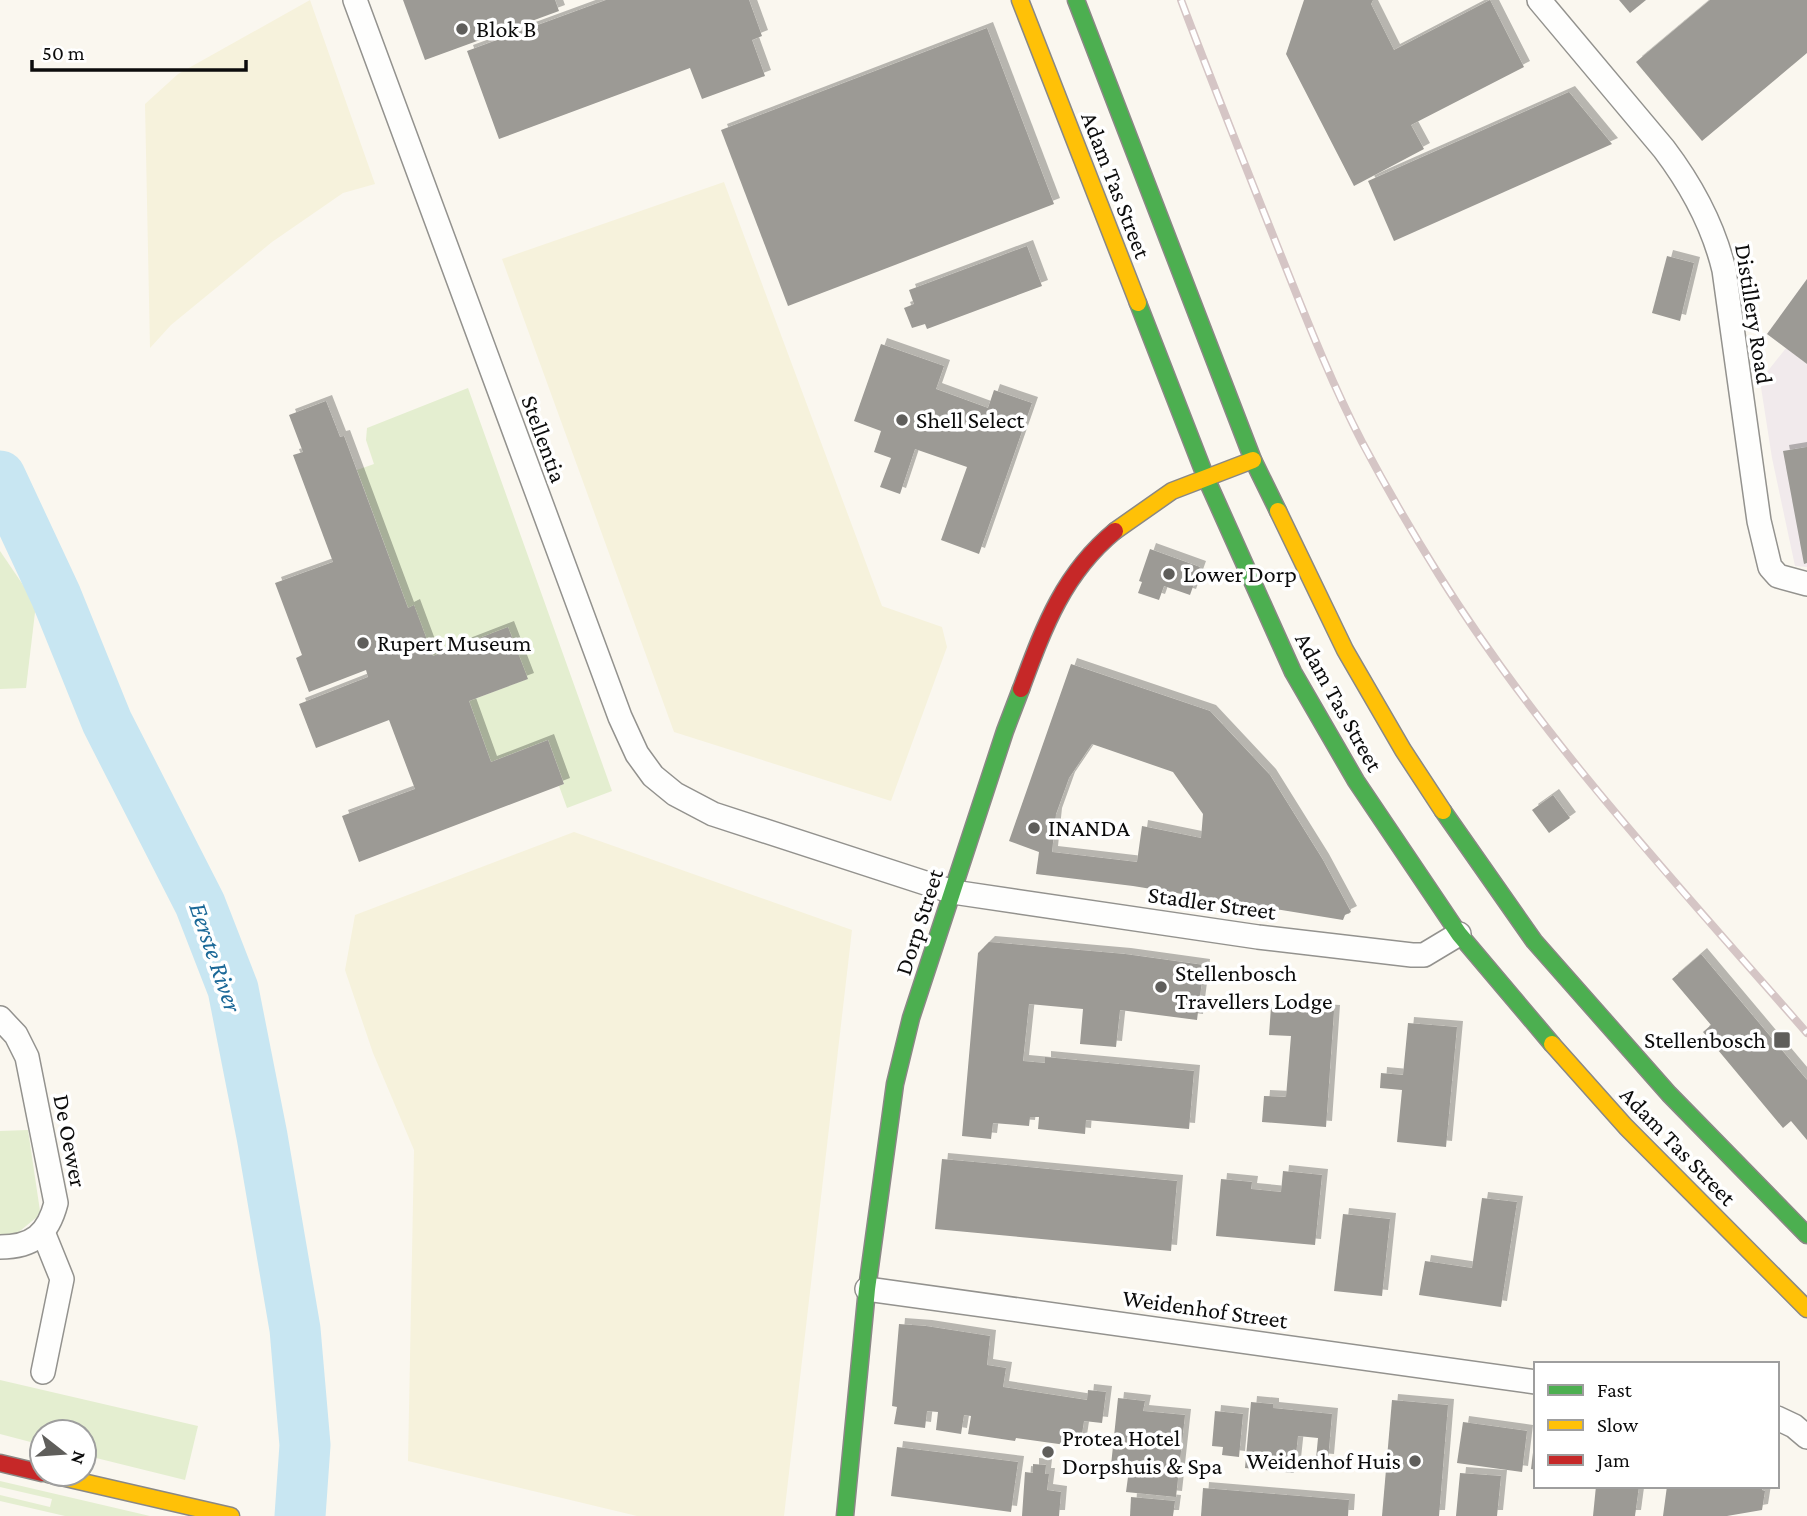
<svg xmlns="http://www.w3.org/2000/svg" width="1807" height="1516" font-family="'Crimson Pro',serif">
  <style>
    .industrial { fill: #f1eaec }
    .farmland { fill: #f6f2dc }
    .green { fill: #e4eed0 }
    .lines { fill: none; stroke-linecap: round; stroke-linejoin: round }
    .river { stroke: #c8e6f2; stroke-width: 51 }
    .building { fill: #9c9a95; fill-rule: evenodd; filter: url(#shadow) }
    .street-casing { stroke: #93928e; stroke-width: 26 }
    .fast-casing { stroke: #8a8885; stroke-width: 19 }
    .slow-casing { stroke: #8a8885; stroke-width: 19 }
    .jam-casing { stroke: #8a8885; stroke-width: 19 }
    .street { stroke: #fefefd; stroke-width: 23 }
    .fast { stroke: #4caf50; stroke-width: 16 }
    .slow { stroke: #ffc107; stroke-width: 16 }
    .jam { stroke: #c62828; stroke-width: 16 }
    .rail-casing { stroke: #d5c5c5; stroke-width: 8 }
    .rail { stroke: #fff; stroke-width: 5; stroke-dasharray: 16; stroke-linecap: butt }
    .poi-dot { fill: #5f5e5b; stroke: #fff; stroke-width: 2.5 }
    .labels { text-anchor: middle; stroke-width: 7; stroke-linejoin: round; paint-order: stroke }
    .poi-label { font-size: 24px; fill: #0c0c0c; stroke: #fff; text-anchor: start }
    .street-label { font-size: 24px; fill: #0c0c0c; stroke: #fff }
    .water-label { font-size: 26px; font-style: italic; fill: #1b6897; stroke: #fff }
  </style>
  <defs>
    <filter id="shadow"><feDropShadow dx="6" dy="-6" stdDeviation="0" flood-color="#0004"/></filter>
  </defs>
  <rect width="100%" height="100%" fill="#faf7ef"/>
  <!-- industrial -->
  <polygon class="industrial" points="1807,279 1807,567 1795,566 1772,458 1760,381 1786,348 1767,334"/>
  <!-- farmland -->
  <g class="farmland">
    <polygon points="310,0 375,184 343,193 272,242 171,325 150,348 145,104 178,74"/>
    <polygon points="724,182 882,606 942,627 947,647 891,801 674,732 502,259"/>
    <polygon points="574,832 852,930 784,1516 637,1516 408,1461 414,1150 373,1053 345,970 355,915"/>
  </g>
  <!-- green -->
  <g class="green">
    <polygon points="468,388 612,791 567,808 559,786 564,784 548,740 491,762 469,701 527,679 508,628 433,656 408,608 357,470 374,464 366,440 367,428"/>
    <polygon points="0,551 36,604 26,688 0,689"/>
    <polygon points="28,1130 40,1211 37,1217 15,1235 0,1234 0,1131"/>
    <polygon points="0,1380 198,1426 185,1480 84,1455 84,1432 42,1432 42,1445 0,1434"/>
    <polygon points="0,1481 150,1516 65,1516 0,1501 0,1495 50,1507 52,1499 0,1487"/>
  </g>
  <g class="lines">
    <!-- river -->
    <polyline class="river" points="0,476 56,596 107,722 200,904 233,989 262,1136 295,1329 305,1445 300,1516"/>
  </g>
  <!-- building -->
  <g class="building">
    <polygon points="403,0 555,0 559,11 425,60"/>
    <polygon points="606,0 749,0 762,36 752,40 765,76 702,99 690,68 499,139 467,51"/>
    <polygon points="1304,0 1373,0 1371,4 1394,50 1490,0 1524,67 1411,125 1424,149 1354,186 1286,54"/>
    <polygon points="1619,0 1646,0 1630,13"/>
    <polygon points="1710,0 1807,0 1807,53 1702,141 1636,62"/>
    <polygon points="987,28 1054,204 788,306 721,130"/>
    <polygon points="1569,92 1612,144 1394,241 1368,181"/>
    <polygon points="1027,246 1042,286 927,329 925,324 912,328 904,308 914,304 909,290"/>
    <polygon points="1667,256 1694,263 1680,321 1652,313"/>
    <polygon points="1807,279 1807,364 1767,334"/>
    <polygon points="881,344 944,366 936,389 988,408 994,390 1032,403 979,554 941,540 967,467 915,449 900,494 880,487 891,458 874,452 881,431 854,421"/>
    <polygon points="326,401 340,437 344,436 408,608 414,605 433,656 508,627 528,679 469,701 491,762 548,740 564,784 359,862 342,816 415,789 389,720 316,748 299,704 368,677 366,670 309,692 296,658 302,655 275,583 333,562 293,455 303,452 289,415"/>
    <polygon points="1807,447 1807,563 1804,564 1783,451"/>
    <polygon points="1150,549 1200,567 1190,595 1164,586 1159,600 1138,593 1142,582 1139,581"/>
    <path d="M 1071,664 L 1210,711 L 1270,775 L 1323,860 L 1351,912 L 1345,915 L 1343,920 L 1133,886 L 1036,874 L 1039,852 L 1009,841 ZM 1092,744 L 1173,772 L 1203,814 L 1201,838 L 1142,826 L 1137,862 L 1052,852 L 1056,814 L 1069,778 Z"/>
    <polygon points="1553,795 1570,818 1549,833 1532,810"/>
    <polygon points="989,942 1125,954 1204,965 1197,1020 1120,1010 1116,1047 1080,1044 1083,1009 1029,1004 1023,1061 1045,1063 1045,1057 1194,1071 1189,1129 1086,1120 1085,1134 1038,1129 1039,1117 1030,1117 1029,1126 993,1123 991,1139 962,1136 978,953"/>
    <polygon points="1701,954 1807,1080 1807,1140 1791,1121 1783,1128 1703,1032 1711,1025 1672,979"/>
    <polygon points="1271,1007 1334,1011 1326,1127 1262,1122 1264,1096 1286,1097 1291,1036 1269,1035"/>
    <polygon points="1408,1023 1457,1027 1446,1147 1397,1142 1402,1090 1380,1088 1381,1073 1403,1075"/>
    <polygon points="942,1159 1177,1181 1171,1251 935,1229"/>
    <polygon points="1283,1171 1322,1175 1315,1245 1216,1236 1221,1179 1252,1182 1251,1189 1281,1192"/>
    <polygon points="1482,1198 1517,1202 1501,1307 1419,1295 1425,1261 1472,1268"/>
    <polygon points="1343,1214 1390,1219 1382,1296 1334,1291"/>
    <polygon points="899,1324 926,1326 990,1336 987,1365 1006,1368 1003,1387 1087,1400 1088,1390 1106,1392 1102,1423 1084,1421 1080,1447 1016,1438 1015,1441 968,1434 971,1416 964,1415 961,1434 936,1430 938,1412 927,1411 925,1428 894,1424 897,1407 892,1406"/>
    <polygon points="1118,1398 1145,1401 1143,1411 1185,1415 1176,1497 1126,1492 1128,1477 1110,1475"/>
    <polygon points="1392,1400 1448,1405 1439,1516 1382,1516"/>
    <polygon points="1251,1402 1273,1404 1273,1408 1332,1414 1328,1460 1316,1459 1318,1438 1298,1436 1294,1473 1245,1468"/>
    <polygon points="1215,1411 1243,1414 1239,1457 1222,1455 1223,1447 1212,1446"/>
    <polygon points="1463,1422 1527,1431 1522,1472 1457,1463"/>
    <polygon points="1534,1444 1536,1445 1536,1470 1531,1469"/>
    <polygon points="897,1447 1018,1462 1011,1512 891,1496"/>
    <polygon points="1033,1464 1046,1465 1045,1474 1049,1474 1047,1490 1061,1492 1059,1516 1022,1516 1025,1472 1033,1473"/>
    <polygon points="1460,1473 1501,1476 1497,1516 1456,1516"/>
    <polygon points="1596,1486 1639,1486 1635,1516 1593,1516"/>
    <polygon points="1667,1486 1763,1486 1762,1490 1765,1491 1762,1510 1727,1516 1663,1516"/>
    <polygon points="1203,1488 1349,1500 1348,1516 1201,1516"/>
    <polygon points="1131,1497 1175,1501 1173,1516 1130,1516"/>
  </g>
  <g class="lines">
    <!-- street casing -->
    <g class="street-casing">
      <g id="street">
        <polyline points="355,0 620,717 637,754 653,776 675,794 713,814 953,892 1258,937 1412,955 1424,955 1459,934"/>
        <path d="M 1539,0 L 1664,149 C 1692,186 1713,224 1724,270 L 1759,521 L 1770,567 L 1778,576 L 1807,584"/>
        <path d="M 0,1018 L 16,1035 L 27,1057 L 56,1203 C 48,1234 33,1247 0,1247"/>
        <polyline points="43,1232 62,1279 43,1372"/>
        <polyline points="867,1289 1536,1382"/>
        <polyline points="1777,1418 1794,1426 1807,1437"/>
      </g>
    </g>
    <!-- fast casing -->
    <g class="fast-casing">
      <g id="fast">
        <polyline points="1076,0 1253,460 1278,511"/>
        <polyline points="1138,303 1206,478 1293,672 1356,781 1459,934 1552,1044"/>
        <polyline points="1443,811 1534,941 1669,1094 1807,1235"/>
        <polyline points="845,1516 867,1289 895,1084 911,1018 1005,731 1021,689"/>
      </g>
    </g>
    <!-- slow casing -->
    <g class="slow-casing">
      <g id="slow">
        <polyline points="1020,0 1138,303"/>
        <polyline points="1278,511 1345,650 1403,750 1443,811"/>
        <polyline points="1115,531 1172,491 1253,460"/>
        <polyline points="1552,1044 1626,1127 1807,1309"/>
        <polyline points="48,1474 231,1516"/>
      </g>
    </g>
    <!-- jam casing -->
    <g class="jam-casing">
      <g id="jam">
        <path d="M 1021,689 C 1044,627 1063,574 1115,531"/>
        <polyline points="0,1463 42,1473"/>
      </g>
    </g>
    <!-- street -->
    <use href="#street" class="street"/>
    <!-- fast -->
    <use href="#fast" class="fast"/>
    <!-- slow -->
    <use href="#slow" class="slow"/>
    <!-- jam -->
    <use href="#jam" class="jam"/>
    <!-- rail casing -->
    <g class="rail-casing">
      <path id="rail" d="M 1181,0 C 1214,88 1249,175 1284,263 C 1308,323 1332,384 1362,442 C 1386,487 1412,532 1439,575 C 1543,741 1679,886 1807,1033"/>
    </g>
    <!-- rail -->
    <use href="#rail" class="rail"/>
  </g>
  <!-- markers -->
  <g class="poi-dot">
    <circle cx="462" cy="29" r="7"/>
    <circle cx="902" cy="420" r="7"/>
    <circle cx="1169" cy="574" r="7"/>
    <circle cx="363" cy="643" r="7"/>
    <circle cx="1034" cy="828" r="7"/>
    <circle cx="1161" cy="987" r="7"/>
    <rect x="1773" y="1031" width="18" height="18" rx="3.5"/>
    <circle cx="1048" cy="1452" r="7"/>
    <circle cx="1415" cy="1461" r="7"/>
  </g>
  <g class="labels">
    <!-- poi labels -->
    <g class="poi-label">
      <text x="476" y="37">Blok B</text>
      <text x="916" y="428">Shell Select</text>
      <text x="1183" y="582">Lower Dorp</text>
      <text x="377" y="651">Rupert Museum</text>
      <text x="1048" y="836">INANDA</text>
      <text x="1175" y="981">Stellenbosch<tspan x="1175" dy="28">Travellers Lodge</tspan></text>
      <text x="1766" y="1048" text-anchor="end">Stellenbosch</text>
      <text x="1062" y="1446">Protea Hotel<tspan x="1062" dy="28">Dorpshuis &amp; Spa</tspan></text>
      <text x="1401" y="1469" text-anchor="end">Weidenhof Huis</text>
    </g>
    <!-- street labels -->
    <g class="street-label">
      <text transform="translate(1116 185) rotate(69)" y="8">Adam Tas Street</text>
      <text transform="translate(1754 314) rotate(81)" y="8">Distillery Road</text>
      <text transform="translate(544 439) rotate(70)" y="8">Stellentia</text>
      <text transform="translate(1339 702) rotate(61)" y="8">Adam Tas Street</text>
      <text transform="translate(1212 903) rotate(8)" y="8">Stadler Street</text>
      <text transform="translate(919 922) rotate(-72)" y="8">Dorp Street</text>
      <text transform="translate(70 1141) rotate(79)" y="8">De Oewer</text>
      <text transform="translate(1678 1146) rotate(46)" y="8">Adam Tas Street</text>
      <text transform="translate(1205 1309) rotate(8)" y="8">Weidenhof Street</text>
    </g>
    <!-- water labels -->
    <g class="water-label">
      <text transform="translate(216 957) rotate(71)" y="9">Eerste River</text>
    </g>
  </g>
  <!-- legend -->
  <rect x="1534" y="1362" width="245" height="126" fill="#ffffff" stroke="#9e9e9e" stroke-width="2"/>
  <rect x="1548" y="1385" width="35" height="10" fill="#4caf50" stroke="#9e9e9e" stroke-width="2"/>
  <text x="1597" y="1397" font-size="21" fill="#0c0c0c">Fast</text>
  <rect x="1548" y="1420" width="35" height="10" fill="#ffc107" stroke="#9e9e9e" stroke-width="2"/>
  <text x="1597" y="1432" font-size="21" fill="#0c0c0c">Slow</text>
  <rect x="1548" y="1455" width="35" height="10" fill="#c62828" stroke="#9e9e9e" stroke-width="2"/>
  <text x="1597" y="1467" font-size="21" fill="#0c0c0c">Jam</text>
  <!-- north arrow -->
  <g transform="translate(63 1453) rotate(107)"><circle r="33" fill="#ffffff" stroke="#9e9e9e" stroke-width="2"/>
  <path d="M0-5L12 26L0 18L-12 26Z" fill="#5f5e5b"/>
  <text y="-10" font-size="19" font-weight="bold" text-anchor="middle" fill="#0c0c0c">N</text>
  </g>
  <!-- scale -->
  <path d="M32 60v10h214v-10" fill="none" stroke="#0c0c0c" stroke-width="3.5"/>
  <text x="42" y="60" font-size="21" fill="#0c0c0c" stroke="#ffffff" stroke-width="5" paint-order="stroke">50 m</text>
</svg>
